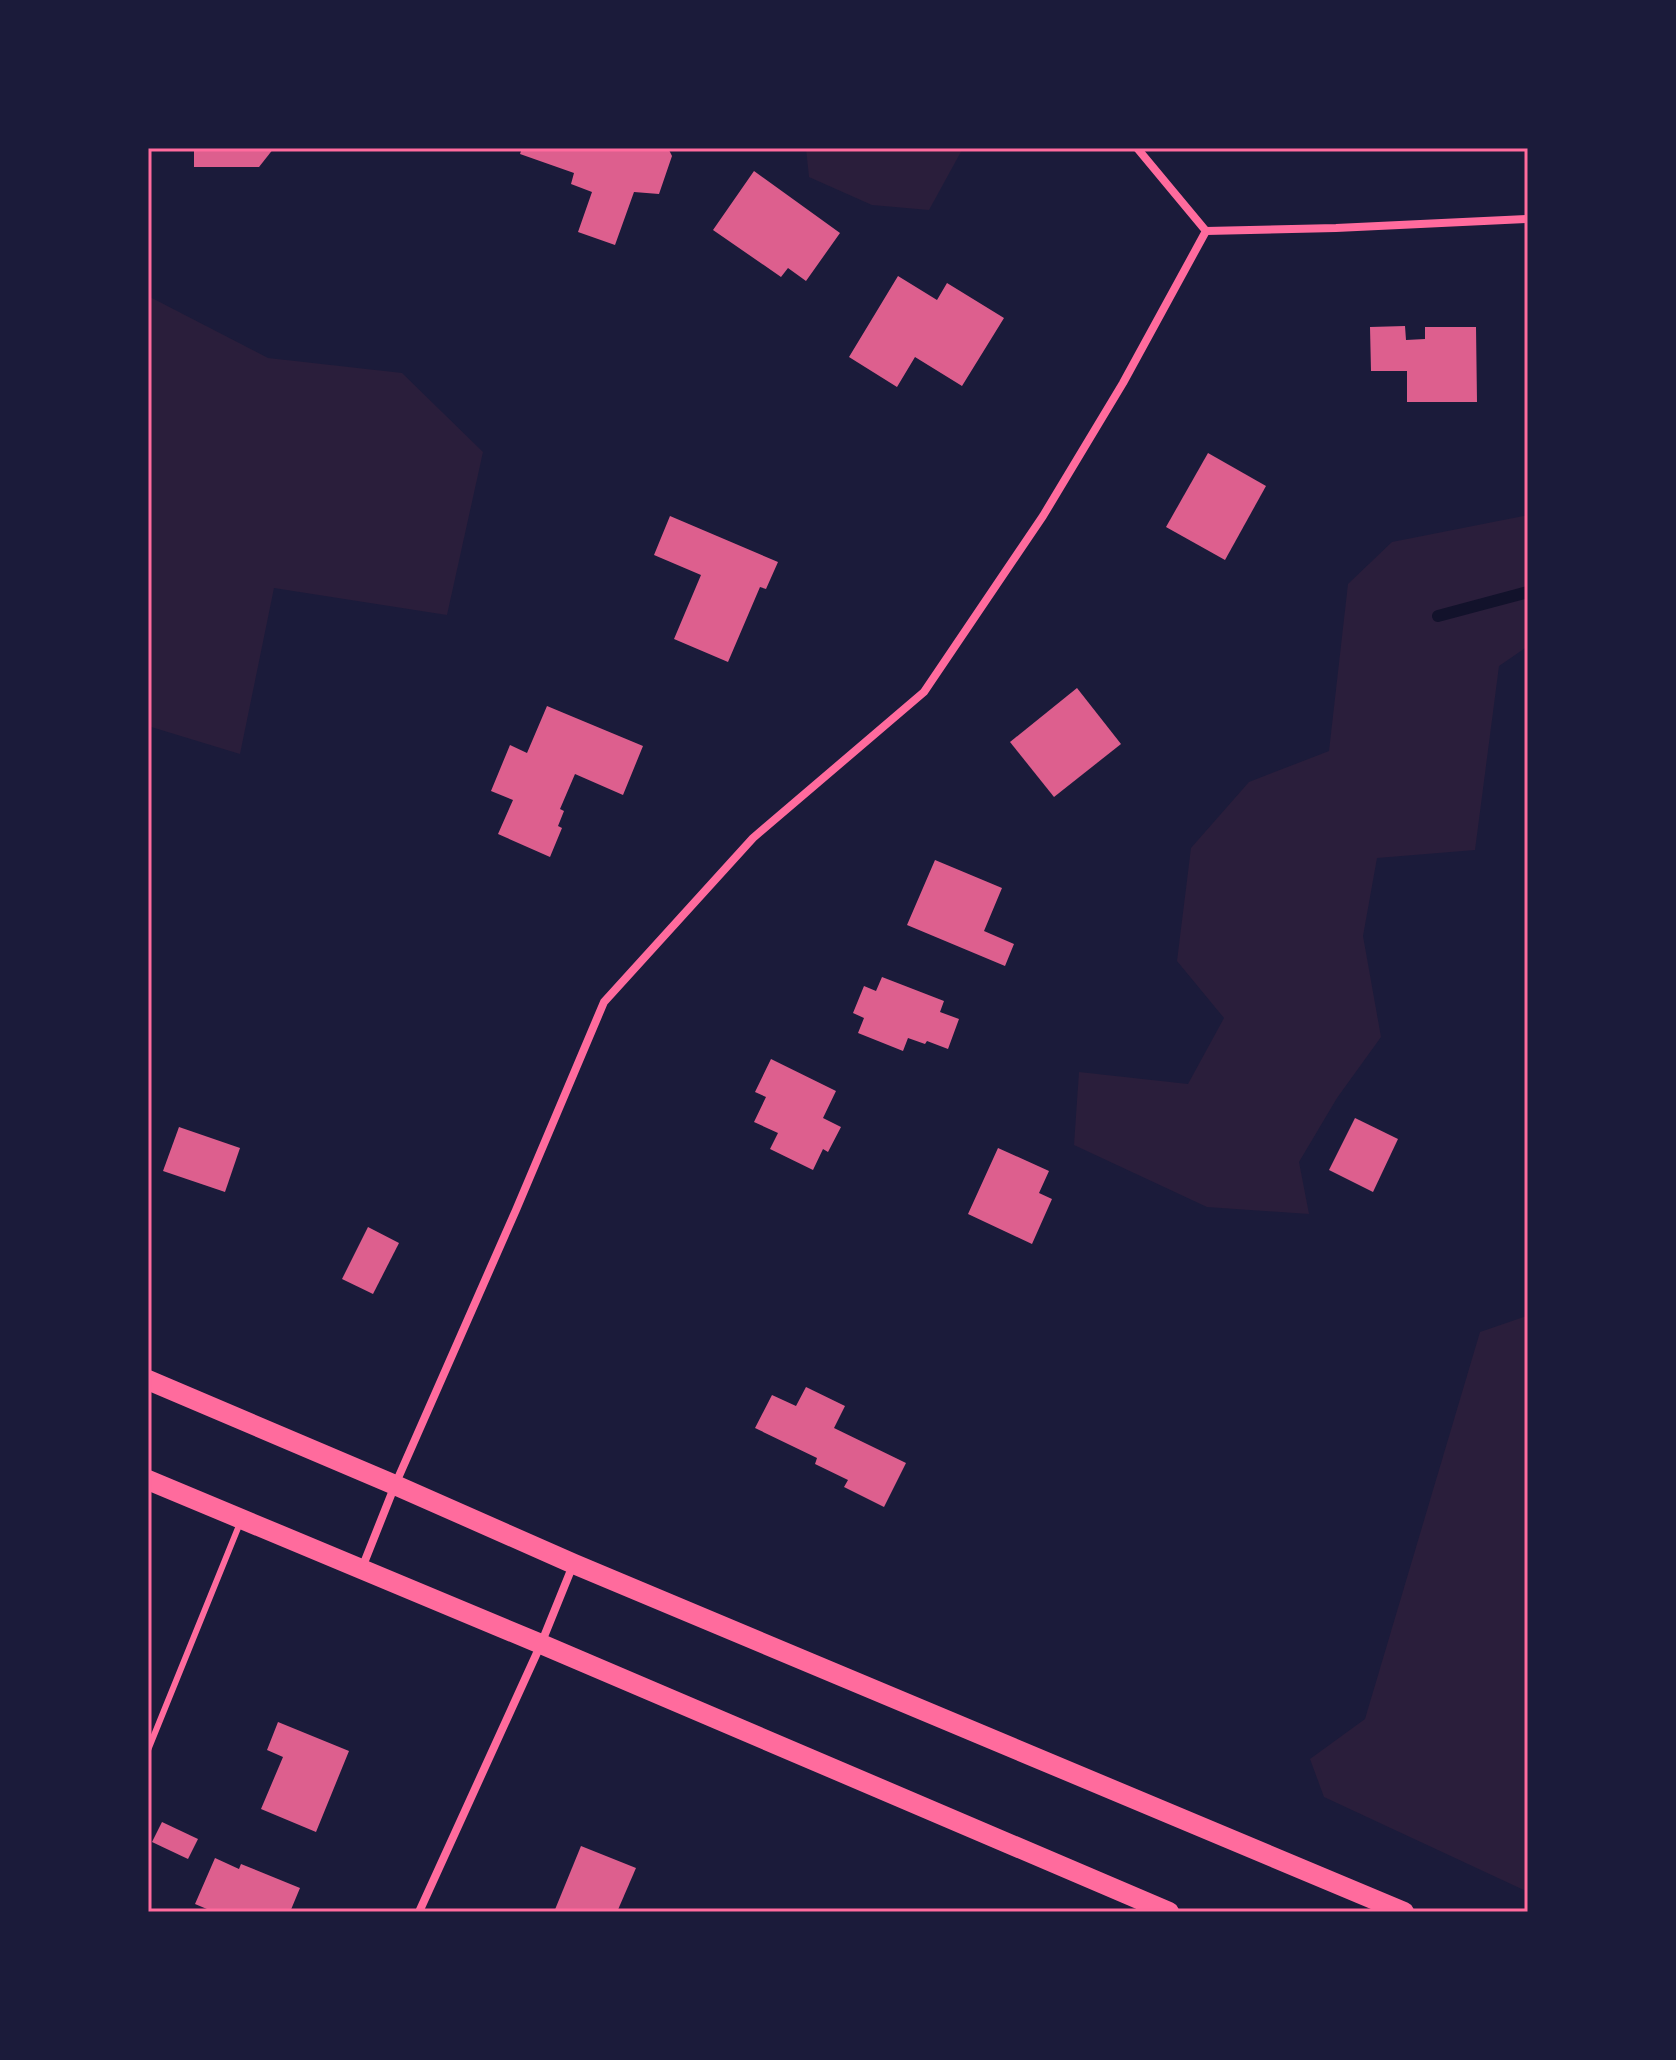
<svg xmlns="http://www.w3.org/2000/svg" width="1676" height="2060" font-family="'Exo 2',sans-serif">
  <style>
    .green { fill: #2a1e3b }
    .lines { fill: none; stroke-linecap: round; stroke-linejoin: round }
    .stream { stroke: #12122b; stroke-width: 12 }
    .building { fill: #dd5f8e }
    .service { stroke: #ff6b9d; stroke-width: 6 }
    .minor { stroke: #ff6b9d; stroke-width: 8 }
    .primary { stroke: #ff6b9d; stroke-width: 20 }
    .neatline { fill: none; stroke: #ff6b9d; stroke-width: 3 }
  </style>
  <rect width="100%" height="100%" fill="#1b1b3a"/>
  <!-- green -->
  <g class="green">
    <polygon points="806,148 963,148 929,210 872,205 809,177"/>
    <polygon points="148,296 268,358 402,373 483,452 447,615 274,588 240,754 148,726"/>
    <polygon points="1528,515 1528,646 1499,666 1475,850 1377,858 1363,936 1381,1037 1337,1098 1299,1162 1309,1214 1207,1207 1074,1145 1079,1072 1188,1084 1224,1018 1177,961 1191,848 1249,782 1329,751 1348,584 1392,542"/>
    <polygon points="1527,1316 1528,1316 1528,1892 1324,1797 1310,1759 1365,1719 1480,1332"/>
  </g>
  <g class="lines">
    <!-- stream -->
    <polyline class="stream" points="1438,616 1528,592"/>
  </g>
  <!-- building -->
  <g class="building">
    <polygon points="194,148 274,148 259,167 194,167"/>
    <polygon points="522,148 668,148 672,156 659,194 634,192 615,245 578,232 592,192 571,184 574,173 520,154"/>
    <polygon points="754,171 840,233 806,281 788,268 781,277 713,230"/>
    <polygon points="898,276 937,300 947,283 1004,318 962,386 915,357 897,387 849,357"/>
    <polygon points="1405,326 1406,340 1425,339 1425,327 1476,327 1477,402 1407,402 1407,371 1371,371 1370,327"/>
    <polygon points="1208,453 1266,486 1225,560 1166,527"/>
    <polygon points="670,516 778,562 766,589 760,587 728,662 674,639 701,575 654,555"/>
    <polygon points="1077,688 1121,744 1054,797 1010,742"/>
    <polygon points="547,706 643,746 623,795 575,774 560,809 564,811 558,826 562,828 550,857 498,834 513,800 491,791 510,745 527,753"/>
    <polygon points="935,860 1002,888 984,931 1014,944 1005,966 907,925"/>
    <polygon points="882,977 944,1001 940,1012 959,1019 948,1049 927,1041 925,1044 908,1038 903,1051 858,1033 864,1018 853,1013 864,986 876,991"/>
    <polygon points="771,1059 836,1091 823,1118 841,1127 828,1152 823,1149 813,1170 770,1149 778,1133 754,1122 766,1097 755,1092"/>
    <polygon points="1355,1118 1398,1139 1373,1192 1329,1170"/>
    <polygon points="179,1127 240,1148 225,1192 163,1171"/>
    <polygon points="998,1148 1049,1171 1039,1193 1052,1199 1032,1244 968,1214"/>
    <polygon points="368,1227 399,1243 373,1294 342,1279"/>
    <polygon points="806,1387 845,1406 834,1428 906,1463 884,1507 844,1487 848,1480 815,1464 817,1458 755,1428 772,1395 796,1406"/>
    <polygon points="278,1722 349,1751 316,1832 261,1809 283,1757 267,1750"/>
    <polygon points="162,1822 198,1839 188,1859 152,1842"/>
    <polygon points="581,1846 636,1868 617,1912 554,1912"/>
    <polygon points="215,1858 239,1869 241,1864 300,1888 290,1912 214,1912 195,1904"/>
  </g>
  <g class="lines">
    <!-- service -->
    <polyline class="service" points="148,1750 240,1523"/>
    <!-- minor -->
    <g class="minor">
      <polyline points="1137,148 1206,231 1336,228 1528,219"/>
      <polyline points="362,1568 395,1485 516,1210 604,1002 753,838 924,692 1043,516 1123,383 1206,231"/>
      <polyline points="419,1912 541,1644 573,1565"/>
    </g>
    <!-- primary -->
    <g class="primary">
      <polyline points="148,1380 395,1485 574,1564 1404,1912"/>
      <polyline points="148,1480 541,1644 1169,1912"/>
    </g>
  </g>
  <!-- border -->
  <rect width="1676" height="2060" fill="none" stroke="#1b1b3a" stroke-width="300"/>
  <rect x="150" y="150" width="1376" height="1760" class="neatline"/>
</svg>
